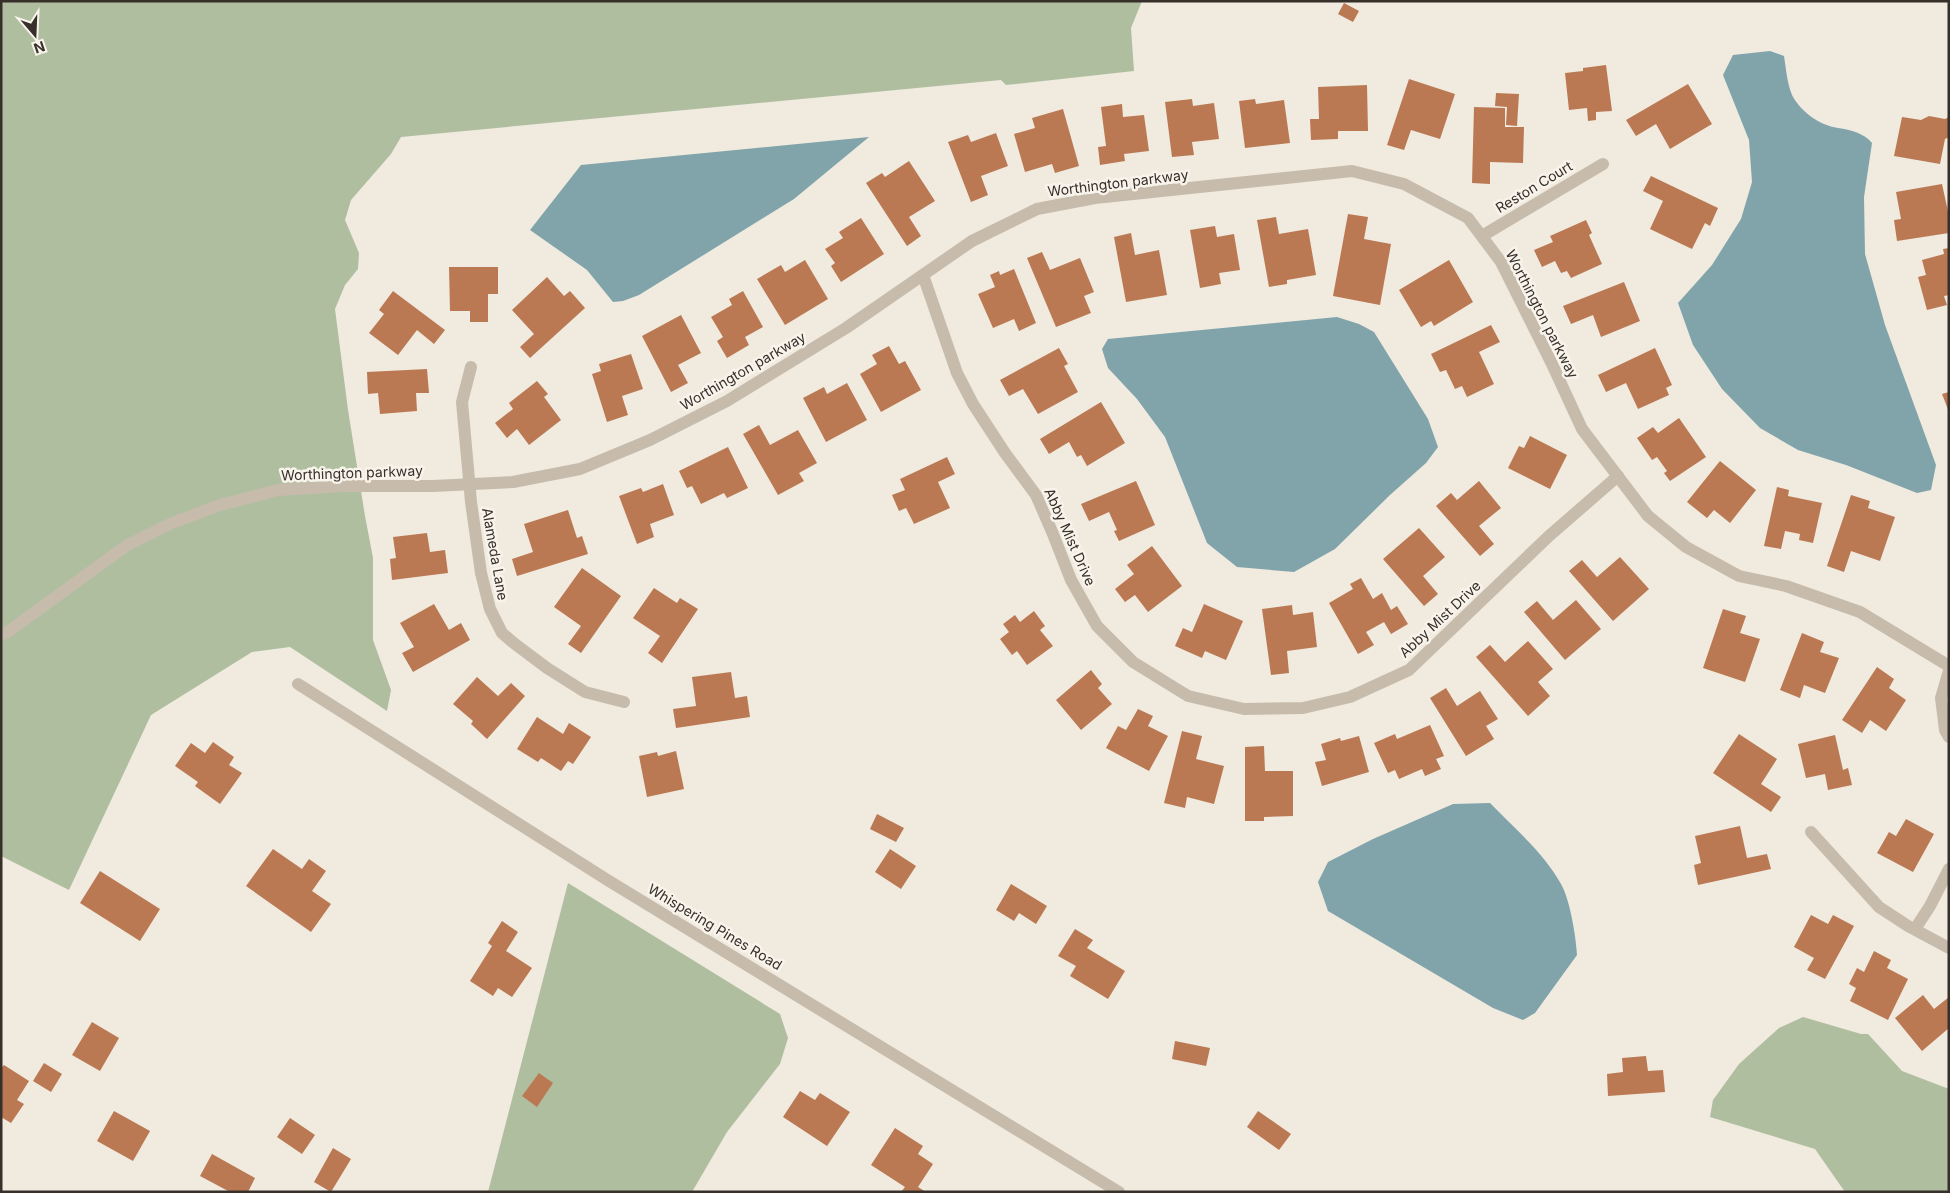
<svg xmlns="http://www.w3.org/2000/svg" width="1950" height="1193" font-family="Inter,sans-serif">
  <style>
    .green { fill: #b0bea0 }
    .water { fill: #81a4ab }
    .building { fill: #ba7953 }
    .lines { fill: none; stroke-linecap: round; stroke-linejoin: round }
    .minor { stroke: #c7bcac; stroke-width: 12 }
    .labels { text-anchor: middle; stroke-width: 5; stroke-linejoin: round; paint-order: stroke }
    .street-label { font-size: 14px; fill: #362f2a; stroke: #f8f4eb }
  </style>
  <rect width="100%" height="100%" fill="#f0eadf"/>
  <!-- green -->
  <g class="green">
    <polygon points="1,1 1142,1 1131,28 1134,71 1006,85 1001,80 401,137 391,154 351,200 345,220 359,253 358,269 345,285 335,309 348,410 365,516 373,558 373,640 391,690 387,711 290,647 252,652 151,715 69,890 1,856"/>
    <polygon points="568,883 780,1014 788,1038 780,1064 727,1132 692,1192 488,1192"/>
    <polygon points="1803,1017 1861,1034 1868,1034 1902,1071 1949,1089 1949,1192 1845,1192 1815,1149 1710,1117 1713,1100 1739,1064 1779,1028"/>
  </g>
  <!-- water -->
  <g class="water">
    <path d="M 1770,51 L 1784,56 C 1786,68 1787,83 1792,95 C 1801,112 1819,125 1838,128 C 1851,130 1864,133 1872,143 L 1864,197 L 1865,254 L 1885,325 L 1936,465 L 1931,490 L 1917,493 L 1846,465 L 1798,450 L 1760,428 L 1722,389 L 1693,345 L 1678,303 L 1712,265 L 1741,219 L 1752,182 L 1749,140 L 1723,75 L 1733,55 Z"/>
    <polygon points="869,137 794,199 639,295 623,301 613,302 587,270 530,230 581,165"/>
    <polygon points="1337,317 1359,324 1374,332 1428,419 1438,447 1426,463 1390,495 1335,549 1294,572 1237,567 1207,543 1165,437 1137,399 1108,368 1102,349 1108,339"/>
    <path d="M 1490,803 C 1514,828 1544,853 1561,884 C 1570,900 1576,936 1577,955 L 1535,1013 L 1523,1020 L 1493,1008 L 1328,911 L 1318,882 L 1328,862 L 1373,839 L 1453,804 Z"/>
  </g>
  <!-- building -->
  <g class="building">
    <polygon points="1344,3 1359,11 1353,22 1338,14"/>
    <polygon points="1606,65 1612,111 1596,112 1596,120 1588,121 1587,108 1569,110 1565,73 1583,71 1583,68"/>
    <polygon points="1409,79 1455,94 1440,139 1411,130 1404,150 1387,145"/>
    <polygon points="1688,84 1712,124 1670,149 1656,124 1636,136 1626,120"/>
    <polygon points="1367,85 1368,131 1338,131 1338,139 1311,140 1310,119 1319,119 1318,87"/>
    <polygon points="1496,93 1519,94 1517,126 1506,125 1507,107 1495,106"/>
    <polygon points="1192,99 1193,106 1214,103 1219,139 1192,142 1194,155 1172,157 1165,102"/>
    <polygon points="1255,99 1256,104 1284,100 1290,143 1245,148 1239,101"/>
    <polygon points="1122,104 1123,117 1144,115 1149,151 1124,154 1125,161 1100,165 1098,147 1106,146 1101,107"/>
    <polygon points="1474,107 1505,108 1505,127 1524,127 1523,163 1490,162 1490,184 1472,183"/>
    <polygon points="1063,109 1079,166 1055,173 1052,164 1025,172 1014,134 1035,128 1032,118"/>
    <polygon points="1929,116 1945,119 1949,117 1949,137 1945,139 1940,164 1894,156 1902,117 1921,120"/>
    <polygon points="996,133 1008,166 981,176 988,195 971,202 948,142 968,135 971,142"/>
    <polygon points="909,161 935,201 909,217 921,236 907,246 866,183 882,173 885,177"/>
    <polygon points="1651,176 1718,208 1710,226 1705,223 1692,249 1650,229 1663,201 1643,191"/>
    <polygon points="1942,184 1949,216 1949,233 1897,241 1894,220 1901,219 1896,192"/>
    <polygon points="1348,214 1368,217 1364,239 1391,244 1380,305 1333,296"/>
    <polygon points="1276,217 1279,234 1308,229 1316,275 1287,280 1287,284 1269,287 1257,220"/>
    <polygon points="861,218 884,254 841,282 831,266 835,263 825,249 843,238 839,232"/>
    <polygon points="1586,220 1592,233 1589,235 1602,264 1571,278 1567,271 1561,273 1555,261 1542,267 1534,250 1553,242 1550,236"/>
    <polygon points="1215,226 1217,237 1234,234 1240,270 1219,273 1221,284 1200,288 1190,230"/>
    <polygon points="1131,233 1135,255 1159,250 1167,295 1126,302 1114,237"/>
    <polygon points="1949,248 1949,295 1944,296 1947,305 1927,310 1918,277 1926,275 1922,260 1944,254 1943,249"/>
    <polygon points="1042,252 1050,270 1080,258 1094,292 1084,296 1091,313 1056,327 1027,258"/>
    <polygon points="805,260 828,299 785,325 757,279 781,265 785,272"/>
    <polygon points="1449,260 1473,302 1434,326 1431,321 1421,327 1399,290"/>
    <polygon points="449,267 498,267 498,294 488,294 488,322 470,322 470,311 450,311"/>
    <polygon points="1014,269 1036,323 1019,331 1014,319 993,328 978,294 995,287 990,275 999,271 1000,275"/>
    <polygon points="547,277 564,296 570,291 585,308 530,358 520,347 534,334 512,310"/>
    <polygon points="1624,282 1640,321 1601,337 1593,315 1571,324 1563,306"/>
    <polygon points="393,291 445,330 434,344 417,330 398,355 369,333 384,314 379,310"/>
    <polygon points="743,291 763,327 745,337 749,345 727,358 717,341 723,337 711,317 732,305 729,299"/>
    <polygon points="681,315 701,353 678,365 688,383 671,392 642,336"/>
    <polygon points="1491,325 1500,342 1479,352 1494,384 1467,397 1462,386 1455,389 1446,370 1440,372 1431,354"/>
    <polygon points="889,346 899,364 905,361 921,390 881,412 860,374 877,364 872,355"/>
    <polygon points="1059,348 1068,364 1064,366 1078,392 1038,414 1023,389 1009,396 1000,380"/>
    <polygon points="1655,348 1672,385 1666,388 1669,395 1638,409 1626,383 1606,392 1598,375"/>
    <polygon points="631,354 643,389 622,396 628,415 607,422 592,374 601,371 599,364"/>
    <polygon points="427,369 429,393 416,393 417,411 380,414 378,393 368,394 367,372"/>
    <polygon points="537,381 548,394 544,397 561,420 529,445 517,429 507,438 495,423 513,409 509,403"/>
    <polygon points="847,383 867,420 826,442 803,398 824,387 827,394"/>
    <polygon points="1949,392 1949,412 1942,394"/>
    <polygon points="1101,402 1125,443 1087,466 1081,455 1077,457 1069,442 1049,454 1040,439"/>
    <polygon points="1679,418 1706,457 1670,481 1664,473 1667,471 1657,457 1652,460 1637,438 1653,427 1658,433"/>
    <polygon points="759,425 770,445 798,430 817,463 799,473 804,481 778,495 743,434"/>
    <polygon points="1530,436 1567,455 1550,489 1508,468 1519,446 1524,448"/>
    <polygon points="728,447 748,488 727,498 724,493 701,504 692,486 687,488 679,471"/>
    <polygon points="947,457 955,474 938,482 950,508 914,524 906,508 899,511 892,495 905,490 900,479"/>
    <polygon points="1720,461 1756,490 1730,523 1714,510 1707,518 1687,502"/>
    <polygon points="1136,481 1155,525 1119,541 1114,531 1117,530 1109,512 1089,521 1081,504"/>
    <polygon points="1479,481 1501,508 1479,526 1494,544 1480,556 1436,506 1451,493 1457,500"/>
    <polygon points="663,484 674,515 650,524 654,537 637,544 619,496 641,488 643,492"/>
    <polygon points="1777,487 1789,490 1788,496 1822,503 1813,543 1799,540 1800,534 1785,531 1781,549 1764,546"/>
    <polygon points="1851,495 1870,501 1868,508 1895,517 1880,561 1851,551 1844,572 1827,566"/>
    <polygon points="568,510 577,538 582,536 588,554 517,576 512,559 533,552 524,524"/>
    <polygon points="1419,528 1445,557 1423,576 1438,594 1424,606 1383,559"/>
    <polygon points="427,533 430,552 445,550 448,573 392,580 390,559 396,558 393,537"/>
    <polygon points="1152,546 1182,586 1148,612 1135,595 1125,602 1115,589 1134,574 1127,565"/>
    <polygon points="1620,557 1649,589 1613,621 1569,571 1582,560 1597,577"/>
    <polygon points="582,568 621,596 581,653 568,644 581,626 554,607"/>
    <polygon points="1361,578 1373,599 1382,593 1391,610 1397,606 1408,624 1391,634 1384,622 1366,632 1374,645 1358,654 1329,603 1353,589 1350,584"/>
    <polygon points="654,588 677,603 680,598 698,609 662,663 648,653 660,636 633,618"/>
    <polygon points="1576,600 1601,629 1565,660 1524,612 1537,601 1553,620"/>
    <polygon points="434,604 449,630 461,623 470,640 413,672 402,653 414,647 400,623"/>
    <polygon points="1204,604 1243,621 1226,660 1205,651 1202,658 1175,646 1183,628 1192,632"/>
    <polygon points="1292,605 1293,615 1313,612 1317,647 1287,651 1289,673 1271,675 1262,609"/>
    <polygon points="1723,609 1746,616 1740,633 1760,639 1745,682 1703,668"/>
    <polygon points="1034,611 1045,626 1040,630 1053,646 1027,665 1017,651 1012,655 1000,639 1009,632 1003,624 1015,615 1020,622"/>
    <polygon points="1802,633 1824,642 1820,652 1839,658 1825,693 1804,685 1800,698 1780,690"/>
    <polygon points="1528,641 1553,669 1538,682 1550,696 1528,716 1476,657 1490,645 1505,662"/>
    <polygon points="1877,667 1894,679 1889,688 1906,700 1886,731 1870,720 1862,733 1842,720"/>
    <polygon points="1091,670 1102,684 1098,688 1112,704 1081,730 1056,700"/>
    <polygon points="731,672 735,698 747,696 750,717 676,728 673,709 696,706 692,677"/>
    <polygon points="477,677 498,696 511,683 525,696 487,739 471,724 473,721 453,704"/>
    <polygon points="1446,688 1457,706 1480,691 1498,719 1486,726 1494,739 1466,756 1430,698"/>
    <polygon points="1138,709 1153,716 1148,726 1168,736 1149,771 1106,748 1118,726 1126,730"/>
    <polygon points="537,717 563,734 569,723 591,737 573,764 568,761 561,771 541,758 538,762 517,749"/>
    <polygon points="1430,725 1444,756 1436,759 1441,769 1425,776 1422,769 1399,779 1395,770 1388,773 1374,743 1395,734 1397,739"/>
    <polygon points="1182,731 1202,736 1196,759 1224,766 1214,804 1187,797 1185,808 1164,803"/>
    <polygon points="1739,734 1777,759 1761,784 1781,797 1771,812 1713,773"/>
    <polygon points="1835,735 1843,770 1848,768 1852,785 1828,790 1825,774 1806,778 1798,744"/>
    <polygon points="1359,736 1369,772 1322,786 1315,762 1326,760 1321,744 1340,738 1341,741"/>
    <polygon points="213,742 234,757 229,765 242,773 220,804 195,786 198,782 175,766 191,743 205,753"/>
    <polygon points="1264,746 1265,771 1293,771 1293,816 1264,817 1264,821 1245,821 1245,747"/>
    <polygon points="676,751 684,789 647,797 639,756 657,752 658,756"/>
    <polygon points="877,814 904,828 896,842 870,829"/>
    <polygon points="1906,819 1934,834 1913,872 1877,853 1889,832 1896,836"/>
    <polygon points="1740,826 1747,858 1767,854 1771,869 1698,885 1694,865 1701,863 1695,836"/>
    <polygon points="273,849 302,869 309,859 326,871 312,891 331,904 311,932 246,886"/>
    <polygon points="890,849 916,866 901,889 875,872"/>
    <polygon points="100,871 160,909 140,941 80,903"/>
    <polygon points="1011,884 1047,906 1036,924 1019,913 1014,921 996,910"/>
    <polygon points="1811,915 1828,924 1833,915 1854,926 1825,979 1807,970 1814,958 1794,947"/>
    <polygon points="502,921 518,932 506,951 532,968 512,997 498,988 493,996 470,981 492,946 488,943"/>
    <polygon points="1075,929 1093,940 1087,948 1125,971 1108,999 1070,976 1076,966 1058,956"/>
    <polygon points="1874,951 1891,960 1887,968 1908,979 1888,1020 1850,1001 1856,988 1849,984 1857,968 1864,972"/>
    <polygon points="1923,995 1934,1009 1949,997 1949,1028 1922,1051 1895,1018"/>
    <polygon points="92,1022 119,1038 100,1071 72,1055"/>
    <polygon points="1175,1041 1210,1048 1206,1066 1172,1059"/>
    <polygon points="1646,1056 1648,1071 1663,1070 1665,1092 1608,1096 1607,1074 1623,1072 1622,1058"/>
    <polygon points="44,1063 62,1074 51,1092 33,1081"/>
    <polygon points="4,1065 29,1081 17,1100 24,1104 11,1123 1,1117 1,1068"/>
    <polygon points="539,1073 553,1083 537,1107 522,1096"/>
    <polygon points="800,1091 815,1100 820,1093 850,1112 827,1146 783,1117"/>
    <polygon points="114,1111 150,1131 133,1161 97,1141"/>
    <polygon points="1258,1111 1291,1134 1279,1150 1247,1127"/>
    <polygon points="290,1118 315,1135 302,1154 277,1137"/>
    <polygon points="895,1128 923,1146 918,1154 933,1164 918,1187 926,1192 901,1192 905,1187 871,1165"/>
    <polygon points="333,1148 351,1159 331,1192 314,1182"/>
    <polygon points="212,1154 255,1178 248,1192 230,1192 200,1176"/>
  </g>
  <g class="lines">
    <!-- minor -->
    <g class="minor">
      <polyline points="1482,236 1603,164"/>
      <polyline points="923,275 957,373 973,404 1005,453 1036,495 1053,534 1071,580 1097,626 1133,662 1188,696 1244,709 1303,708 1350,697 1409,670 1549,536 1618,476"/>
      <polyline points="471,367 462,402 471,502 481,573 490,609 502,633 515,644 547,668 585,692 624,702"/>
      <polyline points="1,635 9,631 126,546 172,523 220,505 278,490 344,486 433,486 513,482 580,469 650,440 727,401 846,328 972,241 1037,209 1095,198 1352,171 1404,184 1468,218 1501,262 1552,364 1582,429 1648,516 1686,547 1739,576 1786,586 1860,612 1949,666"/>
      <polyline points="1949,671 1941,698 1945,730 1949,737"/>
      <polyline points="298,684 609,881 1119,1192"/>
      <polyline points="1811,832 1879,907 1908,926 1949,948"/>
      <polyline points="1915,929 1930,906 1949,869"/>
    </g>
  </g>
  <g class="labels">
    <!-- street labels -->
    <g class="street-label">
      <text transform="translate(1118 183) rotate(-7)" y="5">Worthington parkway</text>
      <text transform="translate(1534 187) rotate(-31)" y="5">Reston Court</text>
      <text transform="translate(1542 314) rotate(63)" y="5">Worthington parkway</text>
      <text transform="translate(743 371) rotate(-30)" y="5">Worthington parkway</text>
      <text transform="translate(352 473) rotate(-2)" y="5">Worthington parkway</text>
      <text transform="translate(1070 537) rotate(66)" y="5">Abby Mist Drive</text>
      <text transform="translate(495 554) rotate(80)" y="5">Alameda Lane</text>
      <text transform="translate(1440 619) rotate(-43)" y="5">Abby Mist Drive</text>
      <text transform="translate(715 927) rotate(31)" y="5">Whispering Pines Road</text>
    </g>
  </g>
  <!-- border -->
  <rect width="1950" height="1193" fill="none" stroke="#362f2a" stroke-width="5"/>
  <!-- north arrow -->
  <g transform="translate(35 35) rotate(161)" stroke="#f8f4eb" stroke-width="4" paint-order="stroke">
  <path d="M0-4L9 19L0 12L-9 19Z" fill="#362f2a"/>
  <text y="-8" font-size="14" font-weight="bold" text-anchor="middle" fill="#362f2a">N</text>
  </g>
</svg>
